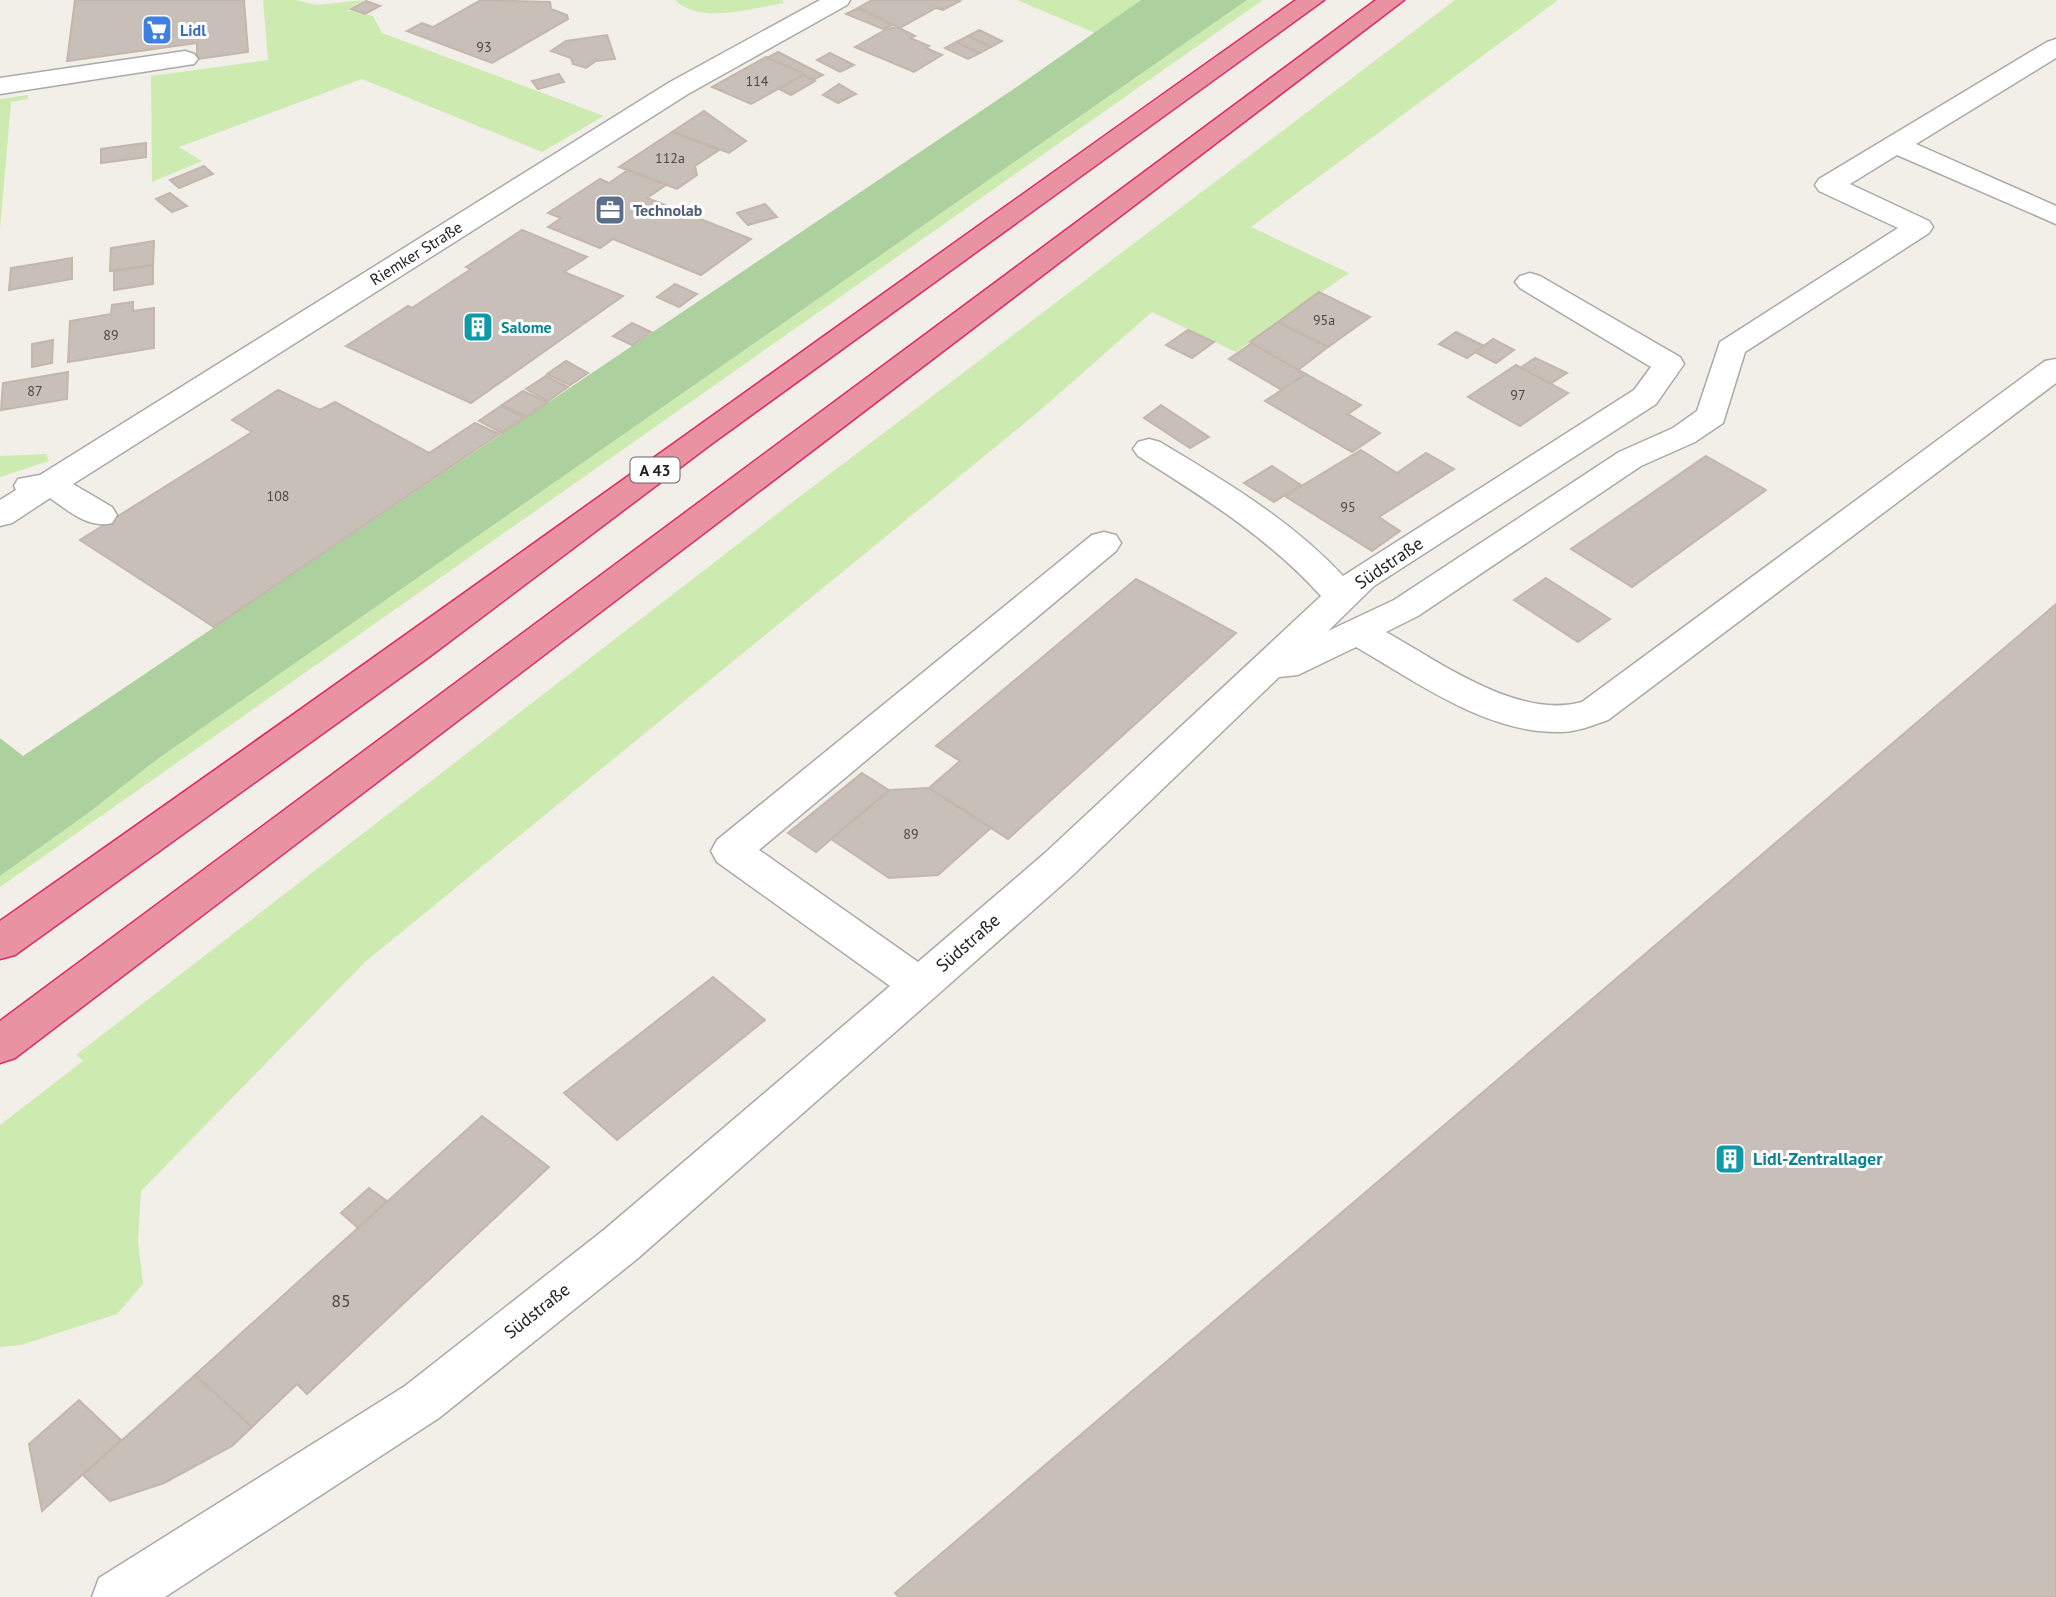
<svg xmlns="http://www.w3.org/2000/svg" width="2056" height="1597" font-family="'PT Sans',sans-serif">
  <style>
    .grass { fill: #cdebb0 }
    .forest { fill: #add19e }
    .building { fill: #c7bfb8; stroke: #c4b6ab; stroke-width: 2 }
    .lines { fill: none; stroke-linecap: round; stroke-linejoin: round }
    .minor-casing { stroke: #a9a9a9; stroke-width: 3 }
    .highway-casing { stroke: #dc2a67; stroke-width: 3 }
    .minor { fill: #fff; fill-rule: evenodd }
    .highway { fill: #e892a2; fill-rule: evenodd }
    .labels { text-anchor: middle; stroke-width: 6; stroke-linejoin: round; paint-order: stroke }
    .number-label { font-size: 14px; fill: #4b4948 }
    .far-shop-label { font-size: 16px; font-weight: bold; fill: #366cbe; stroke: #fff; text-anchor: start }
    .far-service-label { font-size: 16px; font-weight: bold; fill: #4e5e75; stroke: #fff; text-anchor: start }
    .far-street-label { font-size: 16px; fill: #222; stroke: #fff }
    .far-culture-label { font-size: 16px; font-weight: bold; fill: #0d838f; stroke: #fff; text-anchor: start }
    .shield { fill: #fff; stroke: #646464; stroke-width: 2 }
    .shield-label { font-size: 16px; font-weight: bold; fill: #222 }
    .street-label { font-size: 18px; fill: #222; stroke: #fff }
    .culture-label { font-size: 18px; font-weight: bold; fill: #0d838f; stroke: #fff; text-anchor: start }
    .near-number-label { font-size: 18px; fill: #4b4948 }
  </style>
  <rect width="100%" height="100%" fill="#f2efe9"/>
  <!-- grass -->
  <g class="grass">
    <polygon points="263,0 296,0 316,5 364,0 347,10 373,16 382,33 604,116 542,152 362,79 179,147 202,161 152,182 151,76 268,60"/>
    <path d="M 675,0 L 782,0 L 784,3 C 753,8 700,25 675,0 Z"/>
    <polygon points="1017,0 1141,0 1095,33"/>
    <polygon points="1247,0 1263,0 0,887 0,876 87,814 159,758"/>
    <polygon points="1455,0 1558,0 1251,227 1349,273 1236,352 1152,312 1037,413 365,962 141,1191 138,1241 143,1284 117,1314 21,1345 0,1347 0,1125 83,1061 76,1055 786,507"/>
    <polygon points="28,95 28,99 11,102 0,230 0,99"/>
    <polygon points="46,454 49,461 0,477 0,456"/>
  </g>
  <!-- forest -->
  <polygon class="forest" points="1141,0 1247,0 159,758 87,814 0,876 0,738 23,756 1018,86"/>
  <!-- building -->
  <g class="building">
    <polygon points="75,0 244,0 248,52 197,59 197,43 67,61"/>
    <polygon points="481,0 550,2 551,9 567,15 568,19 492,63 407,31 422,23 433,27"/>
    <polygon points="872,0 957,0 960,1 943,10 936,8 900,28 858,8"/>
    <polygon points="366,1 380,6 365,14 351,9"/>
    <polygon points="858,8 893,25 883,29 846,14"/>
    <polygon points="897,27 915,36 910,38 929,46 926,48 942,55 914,72 855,47 887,29"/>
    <polygon points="979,30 1002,41 991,47 968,36"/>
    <polygon points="607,35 615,59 596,61 586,68 573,64 571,58 551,51 566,41"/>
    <polygon points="968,36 991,47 980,53 956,42"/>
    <polygon points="956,42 980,53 968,59 945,48"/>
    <polygon points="778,52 823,75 813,80 767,58"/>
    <polygon points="830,53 854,65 840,72 817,60"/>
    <polygon points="766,57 805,74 751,104 712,87"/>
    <polygon points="559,74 564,82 538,89 532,81"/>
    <polygon points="803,75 815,81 791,95 779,89"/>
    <polygon points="839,84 856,94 838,103 823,95"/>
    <polygon points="704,111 746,141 729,153 672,132"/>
    <polygon points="672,132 719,150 695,166 697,175 677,189 619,167"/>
    <polygon points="146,143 146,157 101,163 101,149"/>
    <polygon points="204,166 213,174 179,188 170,180"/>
    <polygon points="628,170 666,185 647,198 751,239 701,275 613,239 600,248 548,227 561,218 548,213 600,179 609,183"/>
    <polygon points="170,193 187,206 172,212 156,199"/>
    <polygon points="765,204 777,217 748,225 737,213"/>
    <polygon points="522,230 587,257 564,272 623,296 471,403 346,346 408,306 412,308 433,294 471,269 466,267"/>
    <polygon points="154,241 153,265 110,271 111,248"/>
    <polygon points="72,258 72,279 9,290 11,268"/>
    <polygon points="153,265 153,284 114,290 114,271"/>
    <polygon points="675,284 697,294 679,307 657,297"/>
    <polygon points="1319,292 1370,317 1328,347 1278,322"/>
    <polygon points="133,302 133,311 154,308 154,348 68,362 70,321 111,314 112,305"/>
    <polygon points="1278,322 1328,347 1298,370 1250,342"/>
    <polygon points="632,323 651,332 632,345 613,336"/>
    <polygon points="1188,330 1214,342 1192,358 1166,345"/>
    <polygon points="1456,332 1484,346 1467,358 1439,344"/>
    <polygon points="1493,339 1514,350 1496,363 1475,352"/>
    <polygon points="53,340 52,363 32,367 32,344"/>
    <polygon points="1252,343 1298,370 1306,374 1282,390 1229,359"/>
    <polygon points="1535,358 1567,373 1550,384 1520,368"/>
    <polygon points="566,361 588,373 570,385 547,374"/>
    <polygon points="1516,365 1568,393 1520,426 1468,397"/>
    <polygon points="68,372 67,399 1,410 3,383"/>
    <polygon points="1306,374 1361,405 1348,414 1380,433 1352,452 1265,401"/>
    <polygon points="546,376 568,387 548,401 526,389"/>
    <polygon points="278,390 320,410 335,402 429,453 475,423 499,434 214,627 80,540 252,432 232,420"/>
    <polygon points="523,391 547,402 547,403 526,417 502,405"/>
    <polygon points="1161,405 1209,437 1190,448 1144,418"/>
    <polygon points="501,406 524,418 502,433 479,421"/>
    <polygon points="1361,450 1397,473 1426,453 1454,469 1379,517 1400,531 1372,551 1285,496"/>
    <polygon points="1706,456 1766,490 1632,587 1571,549"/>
    <polygon points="1272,466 1301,485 1274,502 1244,483"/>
    <polygon points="1546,578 1610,619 1578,642 1514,600"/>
    <polygon points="1136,579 1236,633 1008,839 929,788 960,761 936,746"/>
    <polygon points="2056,604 2056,1597 899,1597 895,1593"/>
    <polygon points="862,773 889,790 816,852 788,833"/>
    <polygon points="929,788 991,828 938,875 889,878 831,839 890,790"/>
    <polygon points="713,977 765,1020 617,1140 564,1093"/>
    <polygon points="482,1116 549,1167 307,1394 297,1384 252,1427 195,1375"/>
    <polygon points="369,1188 387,1201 358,1228 341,1213"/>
    <polygon points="195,1375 252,1427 232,1446 164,1483 110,1501 83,1475"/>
    <polygon points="79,1400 121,1440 42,1511 29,1444"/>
  </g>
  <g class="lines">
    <!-- minor casing -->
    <g class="minor-casing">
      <g id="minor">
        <path d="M 820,0 L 850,0 L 847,5 L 688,94 L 73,484 L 112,507 L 117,515 L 112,523 C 88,529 69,511 50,498 L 12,523 L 0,526 L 0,500 L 16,490 L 14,486 L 18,479 L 40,475 L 670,82 Z"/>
        <path d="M 2056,39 L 2056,58 L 1916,144 L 2056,206 L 2056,224 L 1897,155 L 1850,184 L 1929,221 L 1933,227 L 1929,233 L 1745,352 L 1723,423 L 1695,442 L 1641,466 L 1418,616 L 1386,632 C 1440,662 1518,720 1582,702 L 2045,361 L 2056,359 L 2056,383 L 1608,720 C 1593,725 1577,732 1561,732 C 1487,734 1417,682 1356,647 L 1298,675 L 1279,677 L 1073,875 L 935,997 L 637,1259 L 439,1418 L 165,1597 L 92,1597 L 99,1578 L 405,1386 L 605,1229 L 890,986 L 717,862 L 711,851 L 717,840 L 1092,535 L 1104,532 L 1116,535 L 1121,543 L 1116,551 L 759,850 L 918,962 L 1045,853 L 1321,596 C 1269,538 1203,497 1138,456 L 1133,449 L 1138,442 L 1149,439 L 1160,442 C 1225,481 1291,520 1343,576 L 1634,390 L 1651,367 L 1520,288 L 1515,282 L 1520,276 L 1530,273 L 1540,276 L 1680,357 L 1684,364 L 1656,404 L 1374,586 L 1328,631 L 1394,600 L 1619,452 L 1673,428 L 1697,411 L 1720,342 L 1898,228 L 1819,191 L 1815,185 L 1819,179 L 2047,42 Z"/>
        <polygon points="185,51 194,54 198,59 194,64 0,94 0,78"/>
      </g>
    </g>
    <!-- highway casing -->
    <g class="highway-casing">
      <g id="highway">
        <path d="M 1296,0 L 1324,0 L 710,445 L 429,657 L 15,955 L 0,959 L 0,921 C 434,618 863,306 1296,0 Z"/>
        <polygon points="1376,0 1404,0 15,1058 0,1063 0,1021"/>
      </g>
    </g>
    <!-- minor -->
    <use href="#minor" class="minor"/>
    <!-- highway -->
    <use href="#highway" class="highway"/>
  </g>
  <!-- icons -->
  <defs>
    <g id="supermarket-square" transform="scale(1.575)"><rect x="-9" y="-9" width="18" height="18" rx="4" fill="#3f7fe0" stroke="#fff"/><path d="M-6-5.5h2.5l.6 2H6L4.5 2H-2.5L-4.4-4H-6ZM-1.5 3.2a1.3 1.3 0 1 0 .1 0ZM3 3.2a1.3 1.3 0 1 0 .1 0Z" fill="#fff"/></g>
    <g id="office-square" transform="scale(1.575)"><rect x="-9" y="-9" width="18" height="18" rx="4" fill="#5c6f8a" stroke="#fff"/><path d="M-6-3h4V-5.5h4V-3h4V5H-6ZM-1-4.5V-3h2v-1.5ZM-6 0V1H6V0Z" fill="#fff"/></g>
    <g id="building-square" transform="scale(1.575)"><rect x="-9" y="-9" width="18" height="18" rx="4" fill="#0f9aa8" stroke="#fff"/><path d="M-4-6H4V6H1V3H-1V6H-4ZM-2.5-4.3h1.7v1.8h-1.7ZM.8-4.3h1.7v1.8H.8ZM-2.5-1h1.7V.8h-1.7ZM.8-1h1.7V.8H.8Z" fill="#fff"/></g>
  </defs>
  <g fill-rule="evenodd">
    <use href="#supermarket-square" x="157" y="30"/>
    <use href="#office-square" x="610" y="210"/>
    <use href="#building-square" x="478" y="327"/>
    <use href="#building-square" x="1730" y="1159"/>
  </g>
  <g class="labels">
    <!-- number labels -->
    <g class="number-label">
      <text x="484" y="52">93</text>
      <text x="757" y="86">114</text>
      <text x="670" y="163">112a</text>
      <text x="1324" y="325">95a</text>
      <text x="111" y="340">89</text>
      <text x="35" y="396">87</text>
      <text x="1518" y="400">97</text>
      <text x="278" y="501">108</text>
      <text x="1348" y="512">95</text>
      <text x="911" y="839">89</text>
    </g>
    <!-- far-shop labels -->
    <g class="far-shop-label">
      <text x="180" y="36">Lidl</text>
    </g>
    <!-- far-service labels -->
    <g class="far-service-label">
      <text x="633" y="216">Technolab</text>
    </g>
    <!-- far-street labels -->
    <g class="far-street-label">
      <text transform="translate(416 253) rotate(-32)" y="6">Riemker Straße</text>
    </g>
    <!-- far-culture labels -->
    <g class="far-culture-label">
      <text x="501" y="333">Salome</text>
    </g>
    <!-- shield labels -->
    <rect class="shield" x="630.5" y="457.5" width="49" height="25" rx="5"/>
    <g class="shield-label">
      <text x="655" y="476">A 43</text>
    </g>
    <!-- street labels -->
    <g class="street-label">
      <text transform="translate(1389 563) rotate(-34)" y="6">Südstraße</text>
      <text transform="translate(968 943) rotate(-41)" y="6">Südstraße</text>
      <text transform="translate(537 1311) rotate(-38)" y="6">Südstraße</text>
    </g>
    <!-- culture labels -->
    <g class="culture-label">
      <text x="1753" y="1165">Lidl-Zentrallager</text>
    </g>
    <!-- near-number labels -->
    <g class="near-number-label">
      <text x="341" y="1307">85</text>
    </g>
  </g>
</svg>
